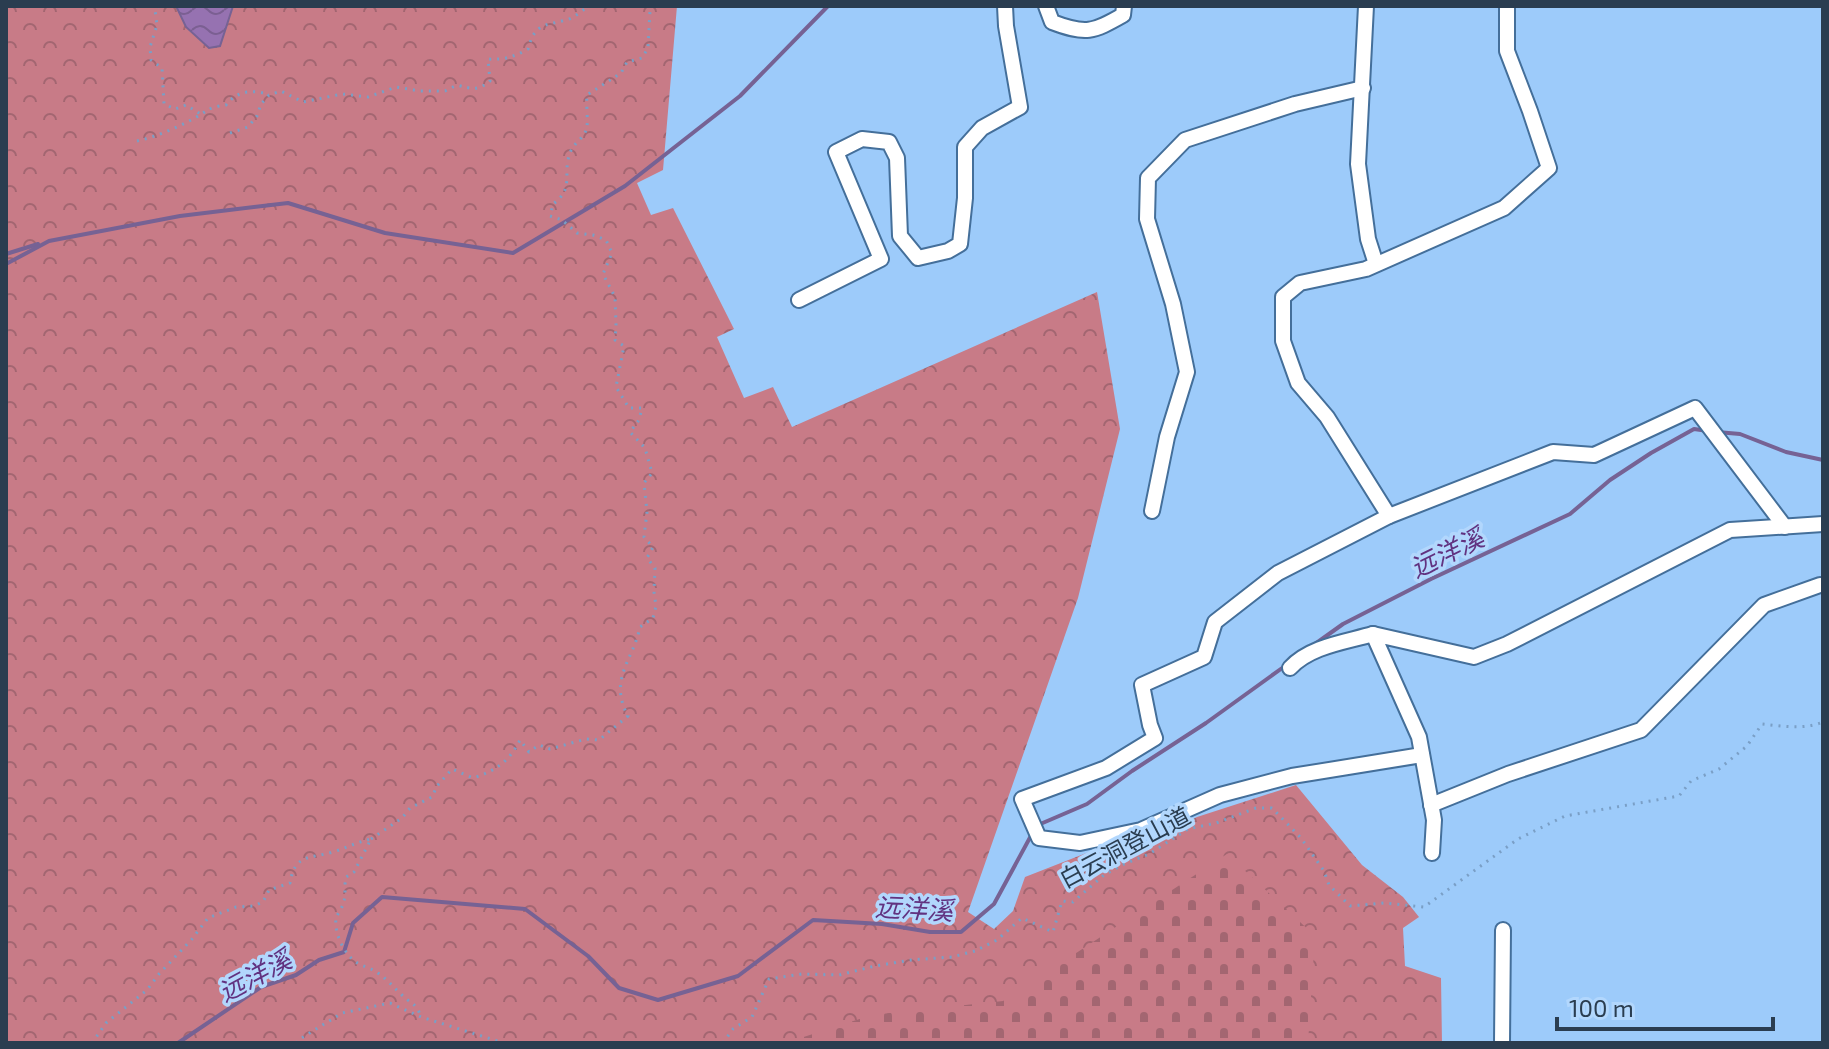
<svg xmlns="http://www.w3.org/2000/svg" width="1829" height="1049" font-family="'Exo 2','Noto Sans SC',sans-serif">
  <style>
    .forest { fill: url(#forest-crowns) }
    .cemetery { fill: url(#cemetery-stones) }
    .water { fill: url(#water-waves); stroke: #766294; stroke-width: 2 }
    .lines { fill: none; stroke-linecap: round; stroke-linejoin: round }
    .stream { stroke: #766294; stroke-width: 4 }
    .minor-casing { stroke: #446f9a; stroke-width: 18 }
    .path { stroke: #7a9fc6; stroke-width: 3; stroke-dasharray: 2 6; stroke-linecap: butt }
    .minor { stroke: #fff; stroke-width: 14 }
    .labels { text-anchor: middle; stroke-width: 7; stroke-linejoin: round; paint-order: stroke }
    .street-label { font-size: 24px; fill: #2a3d50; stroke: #b2d7fd }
    .water-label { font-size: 26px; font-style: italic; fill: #613280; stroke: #b2d7fd }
  </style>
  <defs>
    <pattern id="forest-crowns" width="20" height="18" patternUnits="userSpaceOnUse" patternTransform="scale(2)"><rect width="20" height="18" fill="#c87b87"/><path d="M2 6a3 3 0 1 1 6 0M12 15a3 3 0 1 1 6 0" fill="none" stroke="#a36671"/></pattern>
    <pattern id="cemetery-stones" width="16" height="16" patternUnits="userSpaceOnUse" patternTransform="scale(2)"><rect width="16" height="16" fill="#c87b87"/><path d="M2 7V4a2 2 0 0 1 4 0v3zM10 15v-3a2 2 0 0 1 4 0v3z" fill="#a36671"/></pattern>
    <pattern id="water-waves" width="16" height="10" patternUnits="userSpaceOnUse" patternTransform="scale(2)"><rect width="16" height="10" fill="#9672b1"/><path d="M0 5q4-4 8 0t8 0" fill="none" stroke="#7b5f92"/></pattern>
  </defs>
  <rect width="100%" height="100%" fill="#9dcbfa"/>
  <!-- forest -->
  <polygon class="forest" points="6,6 677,6 663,170 637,183 651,215 673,208 734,329 717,337 744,398 773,387 792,427 1097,292 1120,429 1078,598 968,912 994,929 1013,911 1025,877 1117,841 1136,847 1197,817 1296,785 1362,865 1403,897 1419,917 1403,928 1405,966 1441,978 1442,1043 6,1043"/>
  <!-- cemetery -->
  <polygon class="cemetery" points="1227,854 1315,936 1308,1043 785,1043 872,1015 1003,1001"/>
  <!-- water -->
  <polygon class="water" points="176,6 233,6 220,46 209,48 186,27"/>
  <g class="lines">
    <!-- stream -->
    <g class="stream">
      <polyline points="6,254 38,244"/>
      <polyline points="6,264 49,241 180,216 288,203 385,233 513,253 625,186 740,96 828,6"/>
      <polyline points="1717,432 1740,434 1786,452 1823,460"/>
      <polyline points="1315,644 1343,624 1431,579 1570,514 1610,480 1651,453 1694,429 1708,431"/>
      <polyline points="1038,825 1087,804 1132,771 1206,723 1285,666"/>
      <polyline points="178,1043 261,987 296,975 319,960 344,952 353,923 382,897 525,909 588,956 619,988 658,1000 738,976 813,920 882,924 930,932 961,932 994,904 1033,832"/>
    </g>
    <!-- minor casing -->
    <g class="minor-casing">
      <g id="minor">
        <path d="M 1046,6 L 1052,22 C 1086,35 1093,32 1123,15 L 1124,6"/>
        <polyline points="1366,6 1358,164 1368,239 1376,264"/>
        <polyline points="799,300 881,259 836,152 862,139 889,142 897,158 900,236 918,258 948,251 960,244 965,198 965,147 982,128 1020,107 1006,26 1005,6"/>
        <polyline points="1152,511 1167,437 1187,372 1173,304 1147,219 1148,178 1185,140 1295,104 1363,88"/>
        <polyline points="1389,516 1327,417 1298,383 1283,341 1283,297 1300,283 1366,269 1504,208 1549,168 1530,111 1507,51 1507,6"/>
        <path d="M 1290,668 C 1310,646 1346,642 1373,634"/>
        <polyline points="1422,755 1292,776 1220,795 1141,830 1080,843 1039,838 1022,799 1106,768 1155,738 1150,725 1142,685 1204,657 1215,622 1278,573 1389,516 1553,452 1594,455 1695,408 1785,527"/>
        <polyline points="1431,805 1508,774 1641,730 1764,605 1820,585"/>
        <polyline points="1432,853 1434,820 1419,737 1373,634 1474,657 1507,644 1730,530 1823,524"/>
        <polyline points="1502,1043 1503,930"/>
      </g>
    </g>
    <!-- path -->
    <g class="path">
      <polyline points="159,6 155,10 157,25 150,47 151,60 162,68 164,104 175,109 186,105 202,115"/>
      <path d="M 230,133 L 248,127 L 257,116 L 261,104 L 269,95 L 281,91 L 303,102 L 342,94 L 368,97 L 396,87 L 420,91 L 445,91 L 457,85 C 472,89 478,91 490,81 L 488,59 C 504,60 514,57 528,49 C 535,23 544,26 566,20 C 574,18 582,11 588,6"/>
      <path d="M 137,141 C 155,137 174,129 191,120 C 207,112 207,107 226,105 C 236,92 250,89 267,94"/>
      <path d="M 371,839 L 402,818 L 410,808 L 432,797 L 437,786 L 452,769 L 473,778 C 495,771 509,762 520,740 L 529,752 L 539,745 L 550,749 L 586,739 L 599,740 L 628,716 C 608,679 633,661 640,627 L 653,618 L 656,606 L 654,592 L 655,568 L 647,558 L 653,547 L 644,537 L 647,512 L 644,483 L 652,473 L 645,448 L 630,432 L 639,420 L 642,408 L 629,408 L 616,387 L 624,346 L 615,340 L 616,325 L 615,297 L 603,274 L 612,253 L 606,240 L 593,235 L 577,233 L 562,220 L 550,216 L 553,204 C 575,188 562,175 570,153 C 573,143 585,138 587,127 C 588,117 586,105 587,95 L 621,73 L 627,62 L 642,58 L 648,48 L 650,11 L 652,6"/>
      <path d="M 92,1043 L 106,1023 L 147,990 L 159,974 L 192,939 L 208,918 L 236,907 L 254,906 L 263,902 L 269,890 L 290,883 C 295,853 310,859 333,852 C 346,848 357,842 371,839 L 354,872 L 346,877 C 344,885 346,893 344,901 C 343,907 338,913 336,918 C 334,933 344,954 356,962 C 363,967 372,968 378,973 C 387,979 393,987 401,994 C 410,1004 416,1002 421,1017"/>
      <polyline points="296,1043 300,1039 342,1013 390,1003 421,1017 504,1043"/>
      <path d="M 723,1043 L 733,1029 L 752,1017 L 769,979 L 802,974 L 839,975 L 875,966 L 911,960 L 952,957 L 975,951 L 997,940 L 1022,918 L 1053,932 L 1062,901 L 1073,902 L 1104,875 L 1124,864 L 1149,854 L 1188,829 L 1216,823 L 1256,808 L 1272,808 L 1301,838 L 1324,871 L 1329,885 L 1350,906 L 1384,903 L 1424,907 L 1518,839 L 1565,816 L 1679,796 L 1691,781 L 1719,769 L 1747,746 L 1762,724 C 1782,726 1804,730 1823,722"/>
    </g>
    <!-- minor -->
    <use href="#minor" class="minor"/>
  </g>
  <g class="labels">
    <!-- street labels -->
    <g class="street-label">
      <text transform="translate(1125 848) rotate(-28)" y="8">白云洞登山道</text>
    </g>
    <!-- water labels -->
    <g class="water-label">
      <text transform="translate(1447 553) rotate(-26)" y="9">远洋溪</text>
      <text transform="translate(914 909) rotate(3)" y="9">远洋溪</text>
      <text transform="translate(255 976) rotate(-28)" y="9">远洋溪</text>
    </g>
  </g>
  <!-- border -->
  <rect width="1829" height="1049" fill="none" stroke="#2a3d50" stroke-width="16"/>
  <!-- scale -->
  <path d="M1557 1017v12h216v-12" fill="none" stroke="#2a3d50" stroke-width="4"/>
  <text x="1569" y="1017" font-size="24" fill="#2a3d50" stroke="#b2d7fd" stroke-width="6" paint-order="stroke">100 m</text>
</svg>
